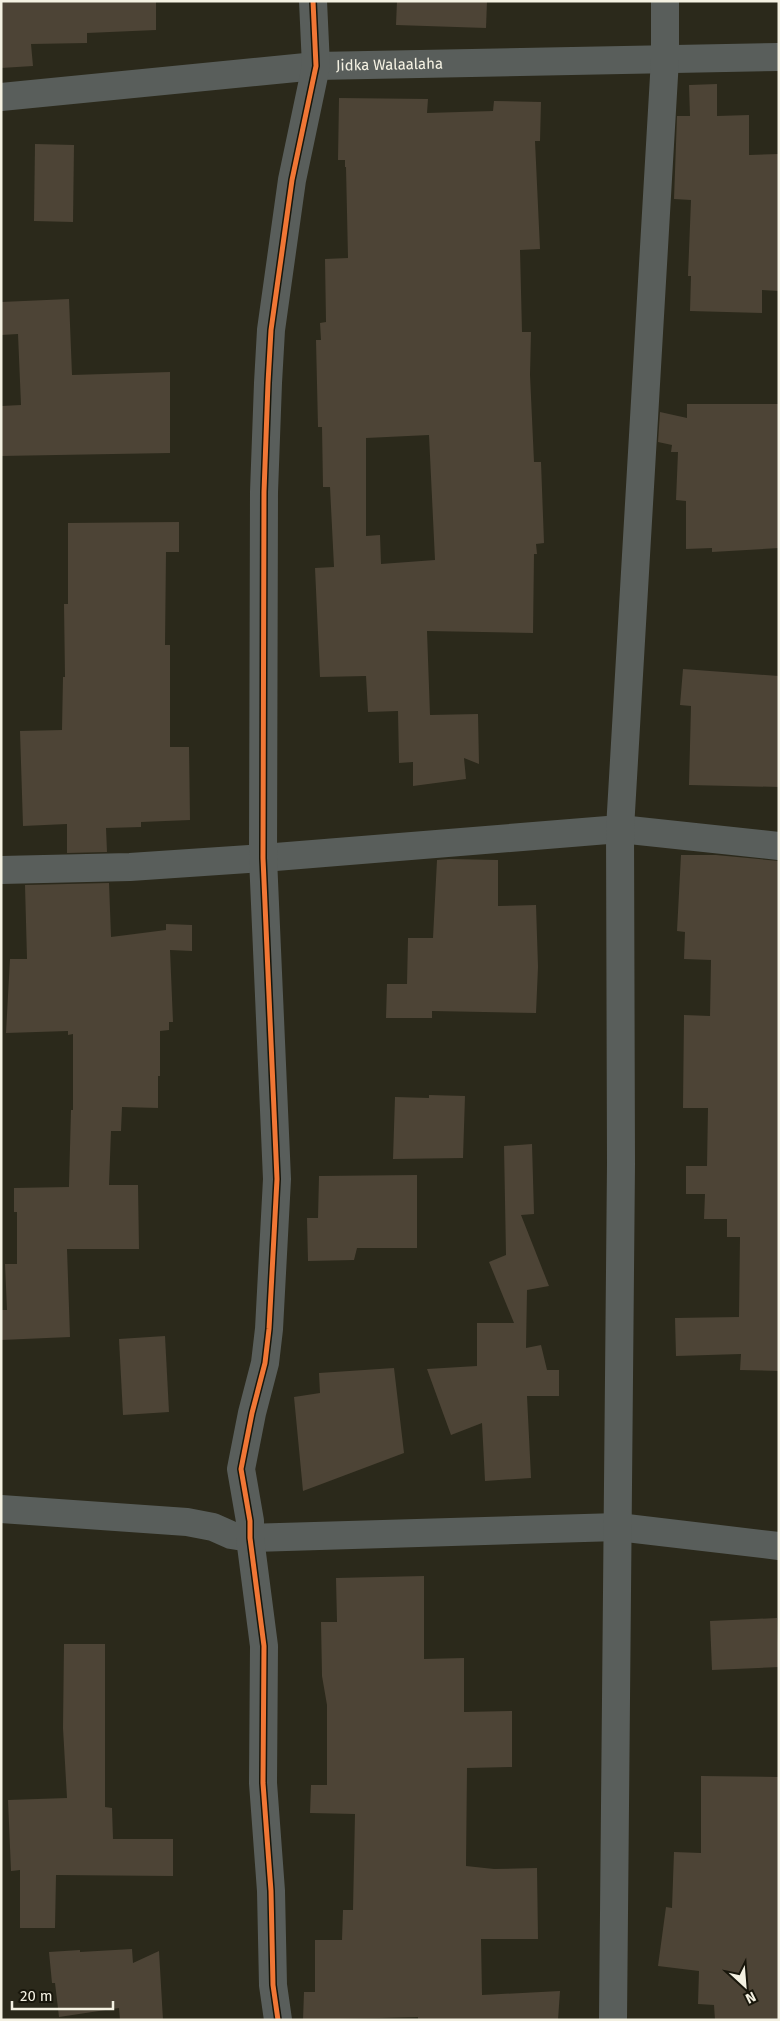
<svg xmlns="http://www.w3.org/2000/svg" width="780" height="2021" font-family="'Fira Sans',sans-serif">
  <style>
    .building { fill: #4d4436; fill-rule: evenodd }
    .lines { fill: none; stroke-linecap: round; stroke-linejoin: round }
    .minor { stroke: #595e5b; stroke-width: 28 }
    .cycleway-casing { stroke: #18160b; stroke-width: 8 }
    .cycleway { stroke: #f07635; stroke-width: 5 }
    .labels { text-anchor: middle; stroke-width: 5; stroke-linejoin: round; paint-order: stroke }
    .street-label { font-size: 15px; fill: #f4f1e2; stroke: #18160b }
  </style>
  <rect width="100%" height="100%" fill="#2b291b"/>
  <!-- building -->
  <g class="building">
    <polygon points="1,1 156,1 156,30 87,33 87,43 31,44 33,66 1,68"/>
    <polygon points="397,1 487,1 486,28 396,25"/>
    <polygon points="717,84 717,116 749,115 749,155 779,154 779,291 762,290 762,313 690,311 691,276 688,276 691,200 674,199 677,116 690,116 689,85"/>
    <path d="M 339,98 L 428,99 L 427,113 L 493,111 L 494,101 L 541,102 L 540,141 L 535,141 L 540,249 L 520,250 L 522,332 L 531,332 L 530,375 L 534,462 L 541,462 L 544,543 L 536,544 L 537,554 L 534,554 L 533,633 L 427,631 L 430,715 L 478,714 L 479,764 L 464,758 L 466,779 L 413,786 L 413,762 L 399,763 L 398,711 L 368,712 L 366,676 L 320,677 L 315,568 L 334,567 L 330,487 L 323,487 L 322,427 L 318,427 L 316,340 L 321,340 L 320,323 L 326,322 L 325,259 L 348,258 L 346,167 L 345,167 L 345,160 L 338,160 ZM 429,435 L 435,560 L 381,564 L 380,535 L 366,536 L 366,438 Z"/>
    <polygon points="35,144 74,145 73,222 34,221"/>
    <polygon points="69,299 72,375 170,372 170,453 1,456 1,406 21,405 18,334 1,335 1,302"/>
    <polygon points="687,404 779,404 779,548 712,552 712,548 686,549 686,501 676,500 678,452 671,452 672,445 658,442 660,412 687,418"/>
    <polygon points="179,522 179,552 166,552 165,645 170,645 170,747 189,747 190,820 141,822 141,827 106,828 107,852 67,853 67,824 23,826 20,731 62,730 63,677 65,677 64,604 68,604 68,523"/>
    <polygon points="683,669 779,676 779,787 689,785 691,706 680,705"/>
    <polygon points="681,855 716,855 779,861 779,1371 740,1370 741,1354 676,1356 675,1318 739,1317 740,1237 727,1237 727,1219 704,1219 705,1194 686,1194 686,1166 707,1166 708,1108 683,1108 684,1015 710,1016 711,960 684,959 685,932 677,931"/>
    <polygon points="449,859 498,860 498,906 536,905 538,967 536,1013 432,1011 432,1018 386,1018 387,984 407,984 408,938 433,938 437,860"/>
    <polygon points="109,883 111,937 166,930 166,924 192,925 192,951 170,950 173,1022 169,1022 169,1030 160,1031 160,1076 158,1076 158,1108 122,1107 121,1131 111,1131 109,1185 138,1185 139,1249 67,1249 70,1337 1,1340 1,1310 7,1310 5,1264 17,1264 17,1212 14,1212 14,1188 69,1187 69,1185 71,1110 73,1110 73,1034 68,1035 68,1031 6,1033 10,959 27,959 25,885"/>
    <polygon points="429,1095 465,1096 463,1158 393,1159 395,1097 429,1098"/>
    <polygon points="532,1144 534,1214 521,1215 549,1286 527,1290 526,1348 541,1345 547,1370 559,1370 559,1396 527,1396 531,1478 485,1481 482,1423 451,1435 427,1369 477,1366 477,1323 514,1323 489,1262 506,1255 504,1146"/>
    <polygon points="417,1175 417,1248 357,1248 354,1260 308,1261 307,1218 318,1218 319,1176"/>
    <polygon points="165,1336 169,1412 123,1415 119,1339"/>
    <polygon points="394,1368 404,1453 303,1491 294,1397 320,1393 319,1373"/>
    <polygon points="424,1576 424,1659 464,1658 464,1712 512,1711 512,1767 467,1768 466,1866 494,1869 537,1868 538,1939 481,1939 482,1995 560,1991 558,2020 418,2020 418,2017 303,2020 304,1992 315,1992 315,1940 342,1940 343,1910 353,1910 355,1814 310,1813 311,1785 327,1785 327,1705 322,1676 321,1622 337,1622 336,1578"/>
    <polygon points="777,1618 779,1667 712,1670 710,1621"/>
    <polygon points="64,1644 105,1644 105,1807 112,1808 113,1839 173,1839 173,1876 56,1875 55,1928 20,1928 20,1870 11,1871 8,1800 67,1798 63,1728"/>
    <polygon points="701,1776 779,1777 779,2020 715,2020 714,2005 698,2004 699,1971 658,1966 666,1907 672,1908 674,1852 701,1853"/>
    <polygon points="132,1949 133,1963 159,1951 163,2020 120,2020 119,2008 59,2017 55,1983 52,1983 49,1952 80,1950 80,1952"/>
  </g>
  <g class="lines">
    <!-- minor -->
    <g class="minor">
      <path id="s1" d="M 1,97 L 316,66 L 779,57"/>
      <polyline points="1,870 130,867 263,858 620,829 779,846"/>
      <polyline points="1,1509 187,1522 213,1527 231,1535 250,1538 618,1527 779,1546"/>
      <polyline points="278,2020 273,1985 271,1891 263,1783 264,1646 250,1538 250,1521 241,1469 252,1413 265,1363 269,1329 277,1179 263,858 264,492 268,383 271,330 292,180 316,66 313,1"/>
      <polyline points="613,2020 621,1164 620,829 665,59 665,1"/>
    </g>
    <!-- cycleway casing -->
    <g class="cycleway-casing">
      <polyline id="cycleway" points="278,2020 273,1985 271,1891 263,1783 264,1646 250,1538 250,1521 241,1469 252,1413 265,1363 269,1329 277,1179 263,858 264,492 268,383 271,330 292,180 316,66 313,1"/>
    </g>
    <!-- cycleway -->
    <use href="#cycleway" class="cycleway"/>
  </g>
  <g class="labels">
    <!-- street labels -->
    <g class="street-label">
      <text dy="5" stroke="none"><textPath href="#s1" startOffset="390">Jidka Walaalaha</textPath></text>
    </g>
  </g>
  <!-- border -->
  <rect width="780" height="2021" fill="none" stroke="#f4f1e2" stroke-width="5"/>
  <!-- north arrow -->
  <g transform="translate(745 1986) rotate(154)" stroke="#18160b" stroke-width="4" paint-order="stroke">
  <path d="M0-4L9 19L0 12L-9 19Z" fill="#f4f1e2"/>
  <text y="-8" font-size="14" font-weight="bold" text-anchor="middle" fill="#f4f1e2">N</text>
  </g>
  <!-- scale -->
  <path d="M12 2001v8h101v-8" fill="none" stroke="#f4f1e2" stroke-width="2.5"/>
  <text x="20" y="2001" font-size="15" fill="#f4f1e2" stroke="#18160b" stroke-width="4" paint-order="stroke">20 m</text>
</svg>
